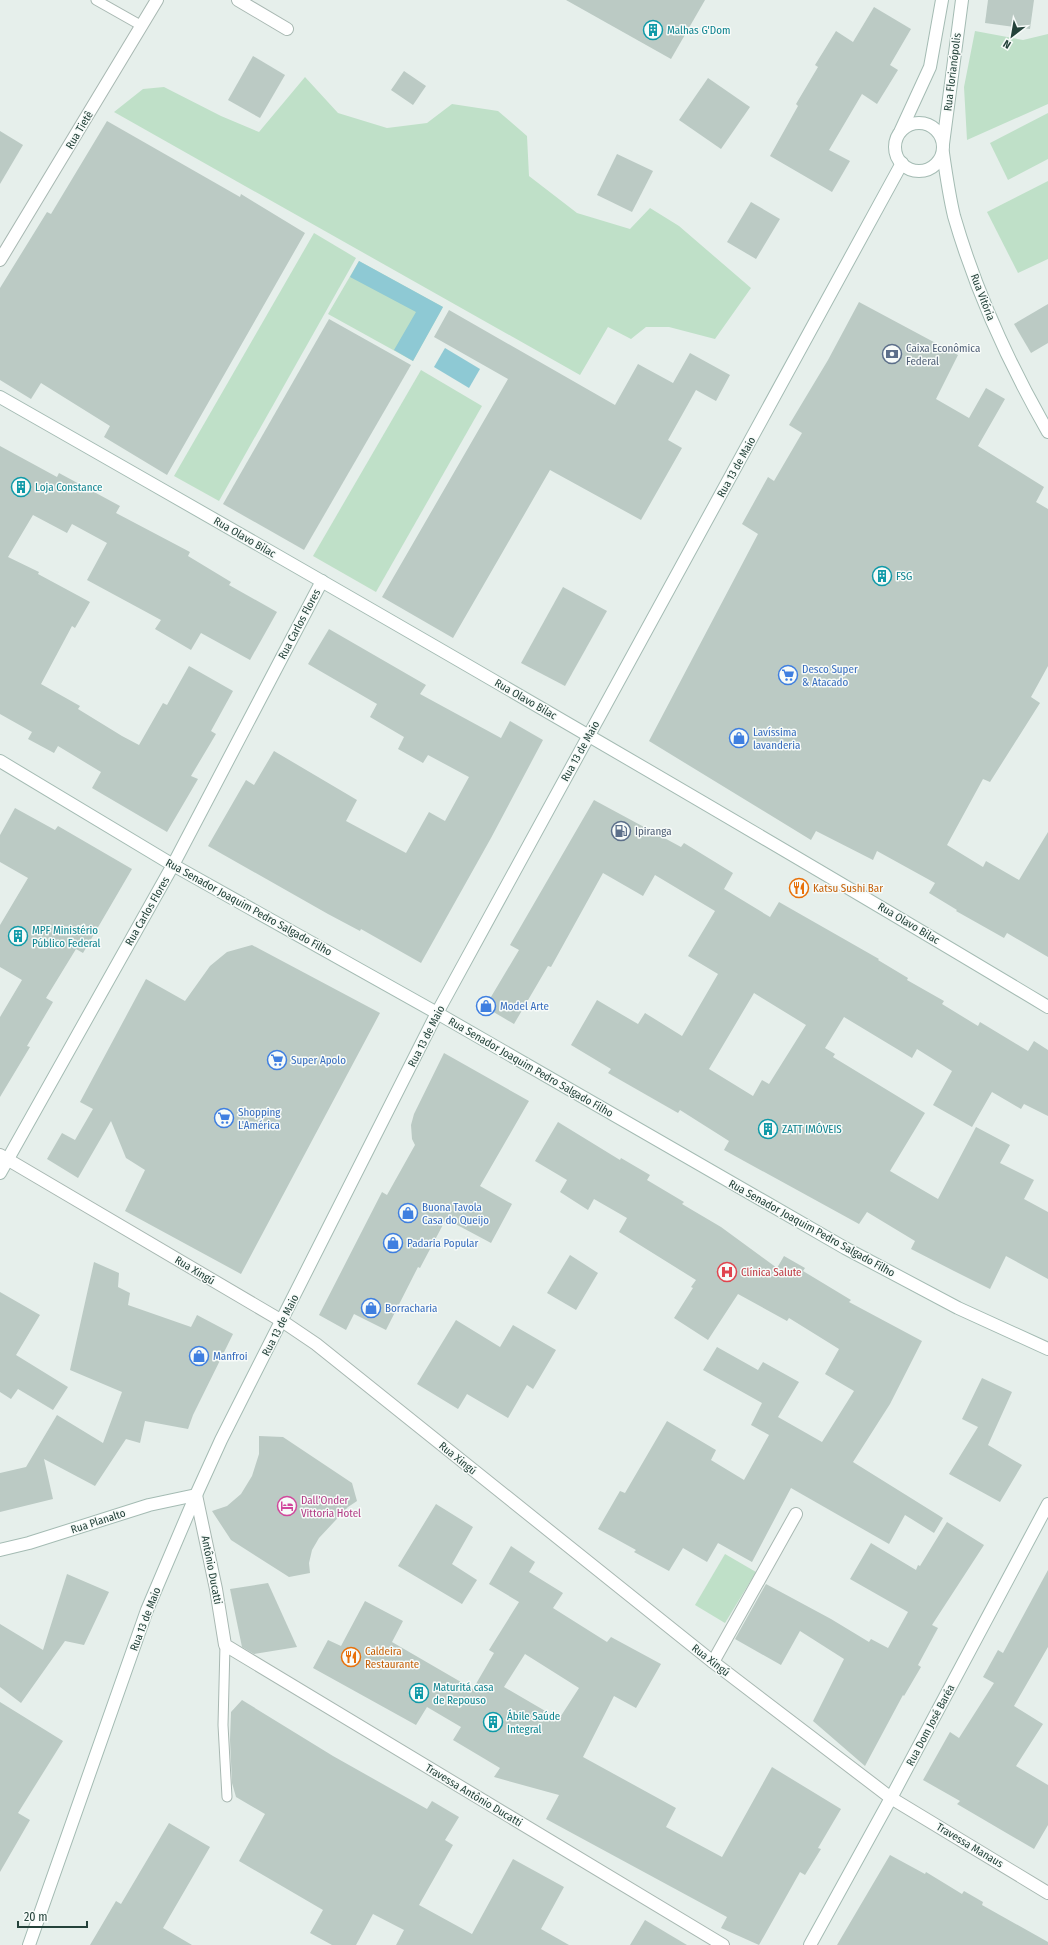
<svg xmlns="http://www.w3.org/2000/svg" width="1048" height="1945" font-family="'Fira Sans Condensed',sans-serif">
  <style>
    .green { fill: #bfe0c8 }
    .water { fill: #8ec9d4 }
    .building { fill: #bbcac4; fill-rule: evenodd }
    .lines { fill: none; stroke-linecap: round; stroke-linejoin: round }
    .lane-casing { stroke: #a8b8b2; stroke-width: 11 }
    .street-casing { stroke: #a8b8b2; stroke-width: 14 }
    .secondary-casing { stroke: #a4bbb3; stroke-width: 14 }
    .lane { stroke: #fff; stroke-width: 9 }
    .street { stroke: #fff; stroke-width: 12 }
    .secondary { stroke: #fff; stroke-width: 12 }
    .labels { text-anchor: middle; stroke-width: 3; stroke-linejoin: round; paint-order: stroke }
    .culture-label { font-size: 11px; fill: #0d838f; stroke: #f7fbf9; text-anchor: start }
    .street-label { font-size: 11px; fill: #24423a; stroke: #f7fbf9 }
    .service-label { font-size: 11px; fill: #4e5e75; stroke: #f7fbf9; text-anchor: start }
    .shop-label { font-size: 11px; fill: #366cbe; stroke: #f7fbf9; text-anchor: start }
    .food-label { font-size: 11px; fill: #c56008; stroke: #f7fbf9; text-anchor: start }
    .health-label { font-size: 11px; fill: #be3a42; stroke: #f7fbf9; text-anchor: start }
    .hotel-label { font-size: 11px; fill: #b23c85; stroke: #f7fbf9; text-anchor: start }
  </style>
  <rect width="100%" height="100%" fill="#e6efeb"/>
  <!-- green -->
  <g class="green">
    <polygon points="975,31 1023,40 1048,34 1048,104 967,140 964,87"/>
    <polygon points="305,77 338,113 387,128 427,123 452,104 498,111 527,136 529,176 577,213 630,229 650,208 679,226 751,288 715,339 669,327 646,327 631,339 608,327 580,375 114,112 143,89 164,87 221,116 259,132"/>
    <polygon points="1048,113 1048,159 1008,180 990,143"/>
    <polygon points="1048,181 1048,259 1018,273 987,212"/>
    <polygon points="314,233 356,258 219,501 174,476"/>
    <polygon points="359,261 443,307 413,361 328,314"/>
    <polygon points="421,370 482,406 376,592 313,556"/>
    <polygon points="725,1554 756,1572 725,1623 695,1605"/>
  </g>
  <!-- water -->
  <g class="water">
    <polygon points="359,261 443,307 413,361 394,350 416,312 350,277"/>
    <polygon points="445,348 480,369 469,388 434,367"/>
  </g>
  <!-- building -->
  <g class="building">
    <polygon points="566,0 705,0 671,59"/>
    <polygon points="988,0 1034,0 1030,29 985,23"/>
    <polygon points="874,7 911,29 890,65 898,70 877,104 862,94 829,150 850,161 832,192 770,156 798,106 796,104 818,67 815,65 836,31 853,42"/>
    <polygon points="253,56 285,75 260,118 228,100"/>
    <polygon points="404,71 426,86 413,105 391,90"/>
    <polygon points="708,78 750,107 721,149 679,120"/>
    <polygon points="107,121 240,197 241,194 305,233 167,475 104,437 110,426 41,383 31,399 0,380 0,288 47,212 51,214"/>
    <polygon points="0,131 23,145 0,184"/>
    <polygon points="617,154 653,171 632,212 597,195"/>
    <polygon points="751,202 780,219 756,259 727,242"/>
    <polygon points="859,302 958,355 936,399 969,418 986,388 1005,399 978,446 1044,487 1036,502 1048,509 1048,666 1031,697 1040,703 990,782 983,779 947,845 983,867 986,861 1019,880 1048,832 1048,957 1007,933 1004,938 956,911 957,910 929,893 935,883 877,851 873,860 816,831 811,840 649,741 758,534 742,524 768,477 774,481 802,433 789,425 828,360"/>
    <polygon points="1048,304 1048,343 1031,353 1014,324"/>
    <polygon points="449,310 615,405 638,364 673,383 690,353 730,375 716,401 696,390 668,440 682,448 641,520 550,470 453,638 382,597 508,379 434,337"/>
    <polygon points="329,319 411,365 304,550 223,504"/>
    <polygon points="0,446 57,477 59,473 120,506 116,513 190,552 188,556 231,582 229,585 277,612 250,660 201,633 191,650 155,629 161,620 87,580 107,543 72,524 67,533 33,515 8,557 39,572 38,574 90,602 75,628 72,626 41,684 80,706 78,709 122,736 139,745 163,703 167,705 189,666 233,691 211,731 216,734 191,776 198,779 167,832 92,788 101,772 58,746 54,753 28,739 32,732 0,714"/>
    <polygon points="563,587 607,611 565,686 521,663"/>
    <polygon points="329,629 426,685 420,694 501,738 510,721 543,740 491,838 421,963 361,929 360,931 328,914 208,846 246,780 254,785 274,751 357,800 346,821 406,853 429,812 445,821 469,777 428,755 423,763 398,749 404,737 370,717 377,704 308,664"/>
    <path d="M 594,800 L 681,847 L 684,843 L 733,873 L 724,889 L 770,917 L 779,902 L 879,959 L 878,960 L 908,978 L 907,980 L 944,1001 L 942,1004 L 978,1026 L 980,1022 L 1028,1051 L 1034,1041 L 1048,1050 L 1048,1116 L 1024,1104 L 1021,1109 L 992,1092 L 972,1127 L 933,1105 L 952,1071 L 917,1049 L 912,1058 L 844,1017 L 825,1048 L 835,1054 L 833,1057 L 925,1113 L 890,1171 L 938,1199 L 976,1127 L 1010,1145 L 1000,1163 L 1034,1180 L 1024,1199 L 1048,1212 L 1048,1279 L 1006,1256 L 990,1289 L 954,1271 L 911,1249 L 915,1241 L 867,1212 L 859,1224 L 724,1150 L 729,1141 L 680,1110 L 678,1113 L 608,1073 L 611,1069 L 571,1045 L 597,1000 L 638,1024 L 645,1013 L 682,1036 L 718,974 L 688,956 L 715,911 L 655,875 L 643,896 L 603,873 L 551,967 L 548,966 L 514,1024 L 485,1007 L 519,950 L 510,945 ZM 754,993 L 806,1025 L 769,1084 L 762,1080 L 753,1096 L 709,1069 Z"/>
    <polygon points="15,808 55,830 58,826 132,869 83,953 76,949 46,998 53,1002 27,1046 30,1047 0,1097 0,1017 22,980 0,967 0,925 28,878 0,862 0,835"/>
    <polygon points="252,945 380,1013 241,1274 125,1211 145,1170 126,1158 111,1121 78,1178 47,1159 62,1133 75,1140 93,1109 80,1102 146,979 185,1001 210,966 227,952"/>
    <polygon points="444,1053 529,1101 480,1186 512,1204 491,1243 446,1219 420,1268 418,1267 386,1330 354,1314 346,1330 319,1315 382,1192 387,1195 415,1145 412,1139 411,1125 414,1114"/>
    <polygon points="558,1122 620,1160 621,1158 650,1175 647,1180 684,1202 682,1204 721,1227 777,1268 784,1256 805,1268 803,1271 851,1300 849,1302 922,1341 890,1404 853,1462 943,1518 934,1533 905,1515 889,1544 791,1488 752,1562 718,1543 707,1562 683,1548 669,1571 634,1552 636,1550 598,1529 620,1491 625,1493 667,1421 716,1450 711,1460 744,1480 769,1435 751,1425 762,1403 703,1370 717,1347 758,1370 763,1362 799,1382 778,1417 822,1442 854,1391 825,1374 839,1349 789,1318 787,1321 738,1294 708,1340 674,1318 693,1288 691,1287 696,1280 619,1232 627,1218 594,1199 588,1210 560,1192 567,1180 535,1161"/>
    <polygon points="570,1255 598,1273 576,1310 547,1293"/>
    <polygon points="94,1262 119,1273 118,1287 130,1293 128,1305 191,1327 197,1315 233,1334 193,1415 188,1429 145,1421 140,1443 126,1439 95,1486 44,1459 53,1499 0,1512 0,1473 26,1467 57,1415 103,1443 122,1392 70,1370"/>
    <polygon points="0,1292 40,1315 16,1355 68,1387 53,1410 18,1389 11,1399 0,1392"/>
    <polygon points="456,1320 500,1347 513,1325 556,1350 533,1389 527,1385 508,1418 467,1394 458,1409 417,1384"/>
    <polygon points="982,1378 1012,1392 988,1445 1022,1465 1000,1502 949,1474 978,1427 962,1419"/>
    <polygon points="259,1436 283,1437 352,1483 357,1501 348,1507 319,1538 312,1550 309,1563 310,1573 289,1577 231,1540 212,1511 227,1506 241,1494 252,1476 259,1454"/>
    <polygon points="436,1504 473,1527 452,1564 477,1580 462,1604 398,1566"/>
    <polygon points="947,1522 984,1545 932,1625 938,1628 918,1665 921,1667 904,1696 903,1695 865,1766 813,1721 844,1659 800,1631 781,1665 735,1639 766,1584 831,1619 869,1642 871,1639 888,1648 908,1612 850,1579 871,1543 916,1570 918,1565 920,1566"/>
    <path d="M 511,1546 L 535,1562 L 529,1572 L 563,1593 L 553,1608 L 607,1642 L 611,1637 L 661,1664 L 636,1708 L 614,1696 L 583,1757 L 676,1808 L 666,1827 L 722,1857 L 772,1767 L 841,1809 L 818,1848 L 821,1849 L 805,1875 L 800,1872 L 759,1945 L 721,1928 L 727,1917 L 546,1819 L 559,1795 L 494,1777 L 500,1768 L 453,1740 L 461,1727 L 427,1707 L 416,1725 L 313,1668 L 328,1640 L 341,1646 L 365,1601 L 403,1621 L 392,1642 L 473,1689 L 494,1653 L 489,1650 L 519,1602 L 489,1584 ZM 525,1654 L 579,1688 L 559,1719 L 504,1687 Z"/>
    <polygon points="1048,1570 1048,1647 1014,1706 1043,1724 1016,1766 1048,1785 1048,1825 1034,1849 957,1804 960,1801 923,1780 950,1732 959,1738 994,1683 983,1677 998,1650 1003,1653"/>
    <polygon points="67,1574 109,1592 84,1645 65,1641 21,1703 0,1687 0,1624 43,1650"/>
    <polygon points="268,1583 297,1647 254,1654 242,1647 230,1589"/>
    <polygon points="242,1700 333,1756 427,1809 432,1801 459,1817 445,1840 453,1845 419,1905 472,1934 513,1859 564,1887 541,1929 569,1945 396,1945 404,1930 373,1914 356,1945 332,1945 310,1933 323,1910 239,1861 265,1814 236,1797 232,1783 230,1740 231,1712"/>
    <polygon points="0,1702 63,1741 18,1813 30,1820 0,1872"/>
    <polygon points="169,1823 210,1847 163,1928 192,1945 90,1945 116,1901 121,1904"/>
    <polygon points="890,1855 925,1874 926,1872 962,1894 964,1891 983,1902 982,1905 1048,1942 1048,1945 837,1945"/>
    <polygon points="645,1920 687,1945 630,1945"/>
  </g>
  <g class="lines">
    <!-- lane casing -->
    <g class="lane-casing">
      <g id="lane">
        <polyline points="96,0 142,26"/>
        <polyline points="225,1645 223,1725 227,1797"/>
      </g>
    </g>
    <!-- street casing -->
    <g class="street-casing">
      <g id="street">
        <polyline points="238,0 287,29"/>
        <polyline points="0,260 157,0"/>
        <polyline points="0,1155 282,1321 316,1344 713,1662 891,1798 1048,1893"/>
        <polyline points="196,1495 216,1589 225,1645 723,1945"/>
        <polyline points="713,1662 796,1514"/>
      </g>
    </g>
    <!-- secondary casing -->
    <g class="secondary-casing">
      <g id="secondary">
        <circle cx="919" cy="147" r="24"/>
        <polyline points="901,130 930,67 942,0"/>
        <polyline points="943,144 962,0"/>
        <path d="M 943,153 C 946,174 949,195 954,216 C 976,292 1009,364 1048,432"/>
        <path d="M 0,397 C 351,597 702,799 1048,1007"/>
        <polyline points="0,761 173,865 437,1013 845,1248 958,1308 1048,1349"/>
        <polyline points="0,1173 173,865 322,581"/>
        <polyline points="0,1550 29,1543 149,1505 196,1495"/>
        <polyline points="29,1945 147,1610 196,1495 221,1440 437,1013 902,163"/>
        <polyline points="810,1945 891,1798 1048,1504"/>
      </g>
    </g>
    <!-- lane -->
    <use href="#lane" class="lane"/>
    <!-- street -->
    <use href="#street" class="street"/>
    <!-- secondary -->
    <use href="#secondary" class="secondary"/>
  </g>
  <!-- icons -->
  <defs>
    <g id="building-ring" transform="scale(1)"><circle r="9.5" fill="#f7fbf9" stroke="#0f9aa8" stroke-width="1.5"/><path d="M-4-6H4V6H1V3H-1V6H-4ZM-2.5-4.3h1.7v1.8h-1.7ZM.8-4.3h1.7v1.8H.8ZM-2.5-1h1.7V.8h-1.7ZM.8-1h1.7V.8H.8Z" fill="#0f9aa8"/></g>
    <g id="bank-ring" transform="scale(1)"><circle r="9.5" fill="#f7fbf9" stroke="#5c6f8a" stroke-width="1.5"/><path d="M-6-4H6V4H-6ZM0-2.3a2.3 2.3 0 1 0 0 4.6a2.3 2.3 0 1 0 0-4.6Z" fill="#5c6f8a"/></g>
    <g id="supermarket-ring" transform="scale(1)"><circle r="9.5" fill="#f7fbf9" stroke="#3f7fe0" stroke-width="1.5"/><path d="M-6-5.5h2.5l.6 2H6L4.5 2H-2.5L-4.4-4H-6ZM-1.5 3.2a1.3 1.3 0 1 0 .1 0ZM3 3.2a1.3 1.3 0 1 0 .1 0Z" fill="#3f7fe0"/></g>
    <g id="shop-ring" transform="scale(1)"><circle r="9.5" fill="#f7fbf9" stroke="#3f7fe0" stroke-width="1.5"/><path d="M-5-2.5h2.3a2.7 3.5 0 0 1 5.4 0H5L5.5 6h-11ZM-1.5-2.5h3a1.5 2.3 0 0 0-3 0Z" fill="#3f7fe0"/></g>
    <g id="fuel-ring" transform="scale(1)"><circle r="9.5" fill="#f7fbf9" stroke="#5c6f8a" stroke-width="1.5"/><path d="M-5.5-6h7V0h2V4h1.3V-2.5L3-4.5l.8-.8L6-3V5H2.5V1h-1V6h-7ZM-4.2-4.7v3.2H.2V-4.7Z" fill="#5c6f8a"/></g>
    <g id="restaurant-ring" transform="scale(1)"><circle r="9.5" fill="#f7fbf9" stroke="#e8710a" stroke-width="1.5"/><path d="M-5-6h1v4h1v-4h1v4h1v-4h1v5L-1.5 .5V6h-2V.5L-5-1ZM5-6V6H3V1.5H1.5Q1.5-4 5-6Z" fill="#e8710a"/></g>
    <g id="hospital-ring" transform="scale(1)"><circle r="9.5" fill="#f7fbf9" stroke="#e0444e" stroke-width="1.5"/><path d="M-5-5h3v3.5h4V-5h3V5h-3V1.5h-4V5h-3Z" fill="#e0444e"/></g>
    <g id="hotel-ring" transform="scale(1)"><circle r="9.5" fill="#f7fbf9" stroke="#d1479c" stroke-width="1.5"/><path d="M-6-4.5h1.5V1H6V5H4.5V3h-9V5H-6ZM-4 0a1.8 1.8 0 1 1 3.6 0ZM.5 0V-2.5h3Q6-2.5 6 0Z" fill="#d1479c"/></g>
  </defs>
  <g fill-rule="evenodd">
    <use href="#building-ring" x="653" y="30"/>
    <use href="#bank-ring" x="892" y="354"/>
    <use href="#building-ring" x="21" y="487"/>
    <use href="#building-ring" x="882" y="576"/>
    <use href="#supermarket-ring" x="788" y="675"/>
    <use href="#shop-ring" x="739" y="738"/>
    <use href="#fuel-ring" x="621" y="831"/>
    <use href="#restaurant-ring" x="799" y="888"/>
    <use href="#building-ring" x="18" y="936"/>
    <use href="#shop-ring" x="486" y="1006"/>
    <use href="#supermarket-ring" x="277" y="1060"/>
    <use href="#supermarket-ring" x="224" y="1118"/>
    <use href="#building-ring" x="768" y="1129"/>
    <use href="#shop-ring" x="408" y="1213"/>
    <use href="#shop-ring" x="393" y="1243"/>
    <use href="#hospital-ring" x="727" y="1272"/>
    <use href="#shop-ring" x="371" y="1308"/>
    <use href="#shop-ring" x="199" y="1356"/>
    <use href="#hotel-ring" x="287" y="1506"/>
    <use href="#restaurant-ring" x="351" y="1657"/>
    <use href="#building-ring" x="419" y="1693"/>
    <use href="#building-ring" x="493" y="1722"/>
  </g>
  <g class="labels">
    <!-- culture labels -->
    <g class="culture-label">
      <text x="667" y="34">Malhas G'Dom</text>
      <text x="35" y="491">Loja Constance</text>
      <text x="896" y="580">FSG</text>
      <text x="32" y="934">MPF Ministério<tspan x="32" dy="13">Público Federal</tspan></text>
      <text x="782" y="1133">ZATT IMÓVEIS</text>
      <text x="433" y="1691">Maturitá casa<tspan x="433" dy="13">de Repouso</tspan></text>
      <text x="507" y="1720">Ábile Saúde<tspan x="507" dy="13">Integral</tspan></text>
    </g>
    <!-- street labels -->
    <g class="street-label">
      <text transform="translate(952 72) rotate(-83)" y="4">Rua Florianópolis</text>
      <text transform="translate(79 130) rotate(-59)" y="4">Rua Tietê</text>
      <text transform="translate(983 297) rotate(69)" y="4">Rua Vitória</text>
      <text transform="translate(736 467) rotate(-61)" y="4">Rua 13 de Maio</text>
      <text transform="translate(245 537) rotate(30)" y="4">Rua Olavo Bilac</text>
      <text transform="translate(299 624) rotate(-62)" y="4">Rua Carlos Flores</text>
      <text transform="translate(526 699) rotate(30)" y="4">Rua Olavo Bilac</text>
      <text transform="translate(580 751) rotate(-61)" y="4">Rua 13 de Maio</text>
      <text transform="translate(249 907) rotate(29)" y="4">Rua Senador Joaquim Pedro Salgado Filho</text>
      <text transform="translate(147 911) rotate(-60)" y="4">Rua Carlos Flores</text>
      <text transform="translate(909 923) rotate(31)" y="4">Rua Olavo Bilac</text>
      <text transform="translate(426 1036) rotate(-63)" y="4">Rua 13 de Maio</text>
      <text transform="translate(531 1067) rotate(30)" y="4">Rua Senador Joaquim Pedro Salgado Filho</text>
      <text transform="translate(812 1228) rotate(29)" y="4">Rua Senador Joaquim Pedro Salgado Filho</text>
      <text transform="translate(195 1270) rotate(31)" y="4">Rua Xingú</text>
      <text transform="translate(280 1325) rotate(-63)" y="4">Rua 13 de Maio</text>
      <text transform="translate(458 1458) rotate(39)" y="4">Rua Xingú</text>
      <text transform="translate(98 1521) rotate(-18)" y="4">Rua Planalto</text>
      <text transform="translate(212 1570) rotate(79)" y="4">Antônio Ducatti</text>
      <text transform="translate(145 1619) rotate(-69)" y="4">Rua 13 de Maio</text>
      <text transform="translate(711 1660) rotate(38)" y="4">Rua Xingú</text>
      <text transform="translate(930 1725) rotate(-62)" y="4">Rua Dom José Baréa</text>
      <text transform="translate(474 1795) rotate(31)" y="4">Travessa Antônio Ducatti</text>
      <text transform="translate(970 1845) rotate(31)" y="4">Travessa Manaus</text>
    </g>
    <!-- service labels -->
    <g class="service-label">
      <text x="906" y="352">Caixa Econômica<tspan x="906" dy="13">Federal</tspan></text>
      <text x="635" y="835">Ipiranga</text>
    </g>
    <!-- shop labels -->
    <g class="shop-label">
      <text x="802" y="673">Desco Super<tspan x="802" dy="13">&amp; Atacado</tspan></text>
      <text x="753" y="736">Lavíssima<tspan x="753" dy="13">lavanderia</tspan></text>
      <text x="500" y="1010">Model Arte</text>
      <text x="291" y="1064">Super Apolo</text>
      <text x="238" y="1116">Shopping<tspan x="238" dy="13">L'América</tspan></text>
      <text x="422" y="1211">Buona Tavola<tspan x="422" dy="13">Casa do Queijo</tspan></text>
      <text x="407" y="1247">Padaria Popular</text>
      <text x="385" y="1312">Borracharia</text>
      <text x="213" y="1360">Manfroi</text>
    </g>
    <!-- food labels -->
    <g class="food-label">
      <text x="813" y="892">Katsu Sushi Bar</text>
      <text x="365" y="1655">Caldeira<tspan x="365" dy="13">Restaurante</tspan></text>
    </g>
    <!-- health labels -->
    <g class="health-label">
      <text x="741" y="1276">Clínica Salute</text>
    </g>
    <!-- hotel labels -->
    <g class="hotel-label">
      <text x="301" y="1504">Dall’Onder<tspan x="301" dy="13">Vittoria Hotel</tspan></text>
    </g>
  </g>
  <!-- north arrow -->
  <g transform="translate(1012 36) rotate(211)" stroke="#f7fbf9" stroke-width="3" paint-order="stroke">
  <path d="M0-3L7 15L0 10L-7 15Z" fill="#24423a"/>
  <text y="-6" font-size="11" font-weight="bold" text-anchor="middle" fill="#24423a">N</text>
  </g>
  <!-- scale -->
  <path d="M18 1921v6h69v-6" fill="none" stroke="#24423a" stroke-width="2"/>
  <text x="24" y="1921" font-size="12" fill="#24423a" stroke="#f7fbf9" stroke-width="3" paint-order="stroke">20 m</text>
</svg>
